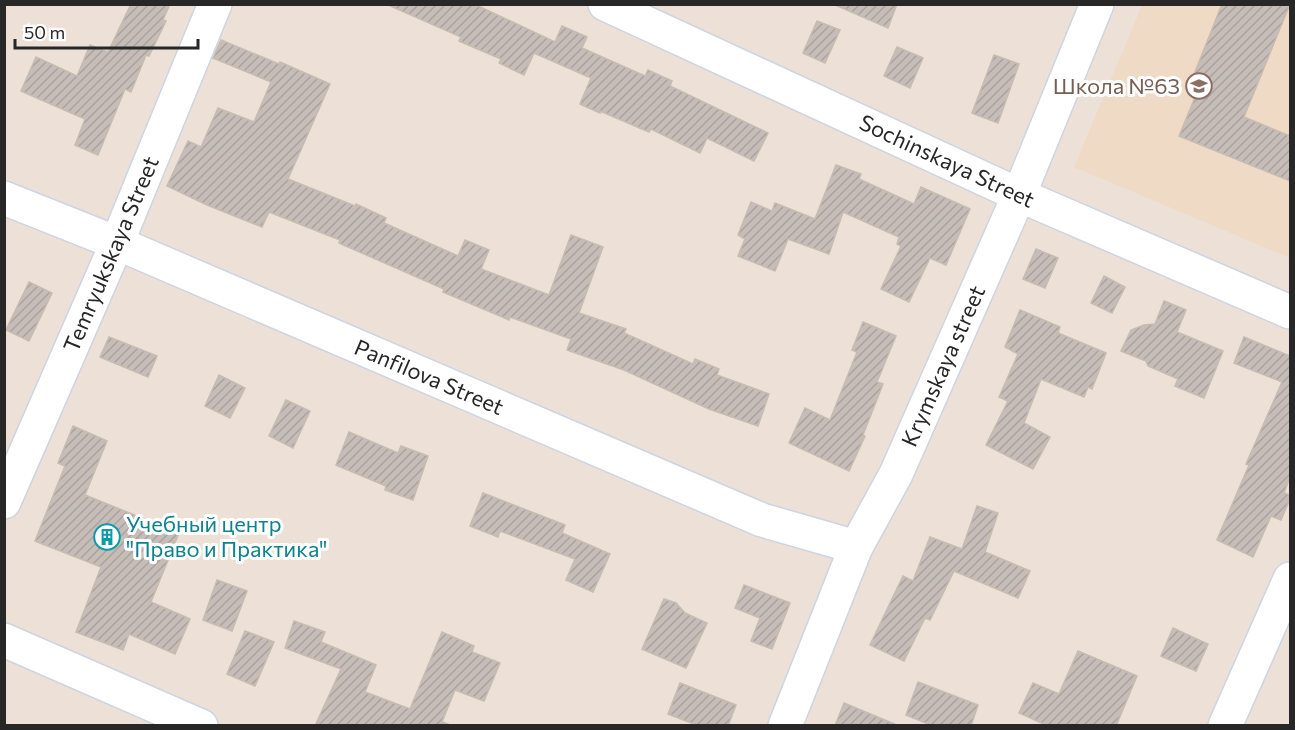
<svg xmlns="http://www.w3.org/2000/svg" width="1295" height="730" font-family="Commissioner,sans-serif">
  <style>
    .education { fill: #efdac5 }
    .building { fill: url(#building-hatch); stroke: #c7bcb1; stroke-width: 1.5 }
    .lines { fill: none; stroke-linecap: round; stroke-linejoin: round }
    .minor-casing { stroke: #cdd4e2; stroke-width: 36 }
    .minor { stroke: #fff; stroke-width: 33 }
    .labels { text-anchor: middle; stroke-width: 6; stroke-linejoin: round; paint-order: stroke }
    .education-label { font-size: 22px; fill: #785e54; stroke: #fff; text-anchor: end }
    .street-label { font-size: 22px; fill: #272727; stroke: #fff }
    .culture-label { font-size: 22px; fill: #0d838f; stroke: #fff; text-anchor: start }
  </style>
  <defs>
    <pattern id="building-hatch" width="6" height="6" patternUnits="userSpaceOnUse" patternTransform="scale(1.5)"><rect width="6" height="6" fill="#c6bdb8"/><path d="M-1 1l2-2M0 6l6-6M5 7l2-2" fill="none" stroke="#aaa29e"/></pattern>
  </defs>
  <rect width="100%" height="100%" fill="#ece0d7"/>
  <!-- education -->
  <polygon class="education" points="1142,5 1290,5 1290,258 1074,167"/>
  <!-- building -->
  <g class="building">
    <polygon points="131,4 170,4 163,20 166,21 149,56 146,55 131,92 125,89 98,155 75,145 85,119 21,91 36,57 77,76 90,45 108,52"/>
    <polygon points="386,4 474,4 555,42 562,26 587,37 582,48 645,76 648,70 672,81 670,86 768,133 754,161 707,138 700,153 651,129 649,132 600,111 600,113 580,104 591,78 534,53 524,75 499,63 501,59 459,41 461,37"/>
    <polygon points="833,4 897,4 888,28"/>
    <polygon points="1222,4 1290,4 1244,117 1290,136 1290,181 1179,136 1198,90 1189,87"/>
    <polygon points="817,21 840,30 825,63 803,53"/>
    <polygon points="221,40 279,64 280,62 330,84 288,179 355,206 356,204 386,218 384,223 458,256 465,240 489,250 481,269 549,295 571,235 603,247 579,313 626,329 624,333 693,364 695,359 719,369 717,375 769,394 758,426 709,409 624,370 567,350 571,339 510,317 509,320 500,316 443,292 444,289 339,243 340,240 269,212 262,227 207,205 167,186 188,141 201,147 218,108 254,122 271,82 213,58"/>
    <polygon points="897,47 923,58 910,88 884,76"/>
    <polygon points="994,55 1019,64 998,123 972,113"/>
    <polygon points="836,165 861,174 859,179 914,204 921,187 970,209 946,265 930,258 909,302 881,289 901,246 897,244 899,237 843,212 829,254 788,239 775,271 738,256 745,239 738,235 751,202 772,211 775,203 815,219"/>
    <polygon points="1036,249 1058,258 1045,288 1023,279"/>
    <polygon points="1104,276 1125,287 1112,313 1091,303"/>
    <polygon points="29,282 52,293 29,341 6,330"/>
    <polygon points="1164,301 1186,310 1177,332 1223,351 1204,398 1175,386 1178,379 1148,366 1146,361 1121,351 1131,330 1144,325 1155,324"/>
    <polygon points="1020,310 1060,327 1058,333 1106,353 1092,389 1088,387 1084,397 1041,379 1024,423 1050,437 1033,469 986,445 1008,401 999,397 1018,354 1005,347"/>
    <polygon points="863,322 896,336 877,382 883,384 863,435 865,436 849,471 789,443 805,408 830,420 857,352 852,350"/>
    <polygon points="109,337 157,356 148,377 100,357"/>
    <polygon points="1244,337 1290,356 1290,477 1284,493 1290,495 1290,499 1281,520 1271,516 1253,557 1217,540 1249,465 1246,464 1282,382 1234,363"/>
    <polygon points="219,375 245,388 230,418 205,406"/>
    <polygon points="286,400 310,411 293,448 269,436"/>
    <polygon points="73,426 107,441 85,495 179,533 151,602 190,619 175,654 129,634 123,650 76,632 101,567 35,541 65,466 58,463"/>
    <polygon points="349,432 398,453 401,446 428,456 413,500 385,490 386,486 336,465"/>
    <polygon points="483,493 565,525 562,533 610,554 593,592 566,580 575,559 500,531 498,537 470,526"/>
    <polygon points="977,506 998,513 985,552 1030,571 1018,598 954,571 930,620 925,618 904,661 870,645 903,576 913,581 930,537 962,549"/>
    <polygon points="217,580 247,591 232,631 203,620"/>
    <polygon points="744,585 790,603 772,649 751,641 760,618 735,608"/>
    <polygon points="664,599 676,603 685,613 707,623 686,668 642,649"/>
    <polygon points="294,621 325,632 321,642 376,665 365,692 410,709 442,632 474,646 472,652 500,663 484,701 455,690 442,722 448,724 448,726 315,726 341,669 285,648"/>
    <polygon points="1173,628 1208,644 1196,671 1161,656"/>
    <polygon points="245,631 274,642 255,686 227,674"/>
    <polygon points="1078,651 1137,676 1116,726 1048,726 1019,713 1033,683 1059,694"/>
    <polygon points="918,682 978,705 971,726 933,726 906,715"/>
    <polygon points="680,683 736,705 728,726 699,726 668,714"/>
    <polygon points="844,703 897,725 897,726 835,726"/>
  </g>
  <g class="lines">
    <!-- minor casing -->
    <g class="minor-casing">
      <g id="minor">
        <polyline points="605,4 1019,195 1290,312"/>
        <polyline points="4,198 117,243 762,520 856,547"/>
        <polyline points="4,502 117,243 215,4"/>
        <polyline points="4,640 201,726"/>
        <polyline points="785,726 856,547 896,474 1019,195 1097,4"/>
        <polyline points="1225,726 1290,579"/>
      </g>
    </g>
    <!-- minor -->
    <use href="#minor" class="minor"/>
  </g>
  <!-- icons -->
  <defs>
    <g id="school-ring" transform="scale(1.35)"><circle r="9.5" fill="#fff" stroke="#8d6e63" stroke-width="1.5"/><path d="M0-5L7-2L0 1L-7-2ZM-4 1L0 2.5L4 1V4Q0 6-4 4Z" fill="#8d6e63"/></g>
    <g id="building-ring" transform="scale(1.35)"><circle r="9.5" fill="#fff" stroke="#0f9aa8" stroke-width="1.5"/><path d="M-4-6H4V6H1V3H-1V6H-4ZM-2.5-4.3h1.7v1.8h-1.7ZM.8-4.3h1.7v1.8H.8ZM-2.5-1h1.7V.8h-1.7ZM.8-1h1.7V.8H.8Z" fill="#0f9aa8"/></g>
  </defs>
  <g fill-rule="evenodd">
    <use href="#school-ring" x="1199" y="86"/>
    <use href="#building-ring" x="107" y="537"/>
  </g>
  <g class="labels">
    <!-- education labels -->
    <g class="education-label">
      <text x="1180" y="94">Школа №63</text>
    </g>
    <!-- street labels -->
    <g class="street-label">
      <text transform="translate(947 161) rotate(25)" y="8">Sochinskaya Street</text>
      <text transform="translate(111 254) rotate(-67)" y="8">Temryukskaya Street</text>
      <text transform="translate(943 366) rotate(-66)" y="8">Krymskaya street</text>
      <text transform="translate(429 377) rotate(23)" y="8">Panfilova Street</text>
    </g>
    <!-- culture labels -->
    <g class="culture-label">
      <text x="126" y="532">Учебный центр<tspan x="126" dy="25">"Право и Практика"</tspan></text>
    </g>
  </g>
  <!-- border -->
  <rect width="1295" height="730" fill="none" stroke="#272727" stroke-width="12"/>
  <!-- scale -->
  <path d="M15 39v9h183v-9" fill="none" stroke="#272727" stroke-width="3"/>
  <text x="24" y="39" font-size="18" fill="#272727" stroke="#ffffff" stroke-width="4.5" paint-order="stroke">50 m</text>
</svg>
